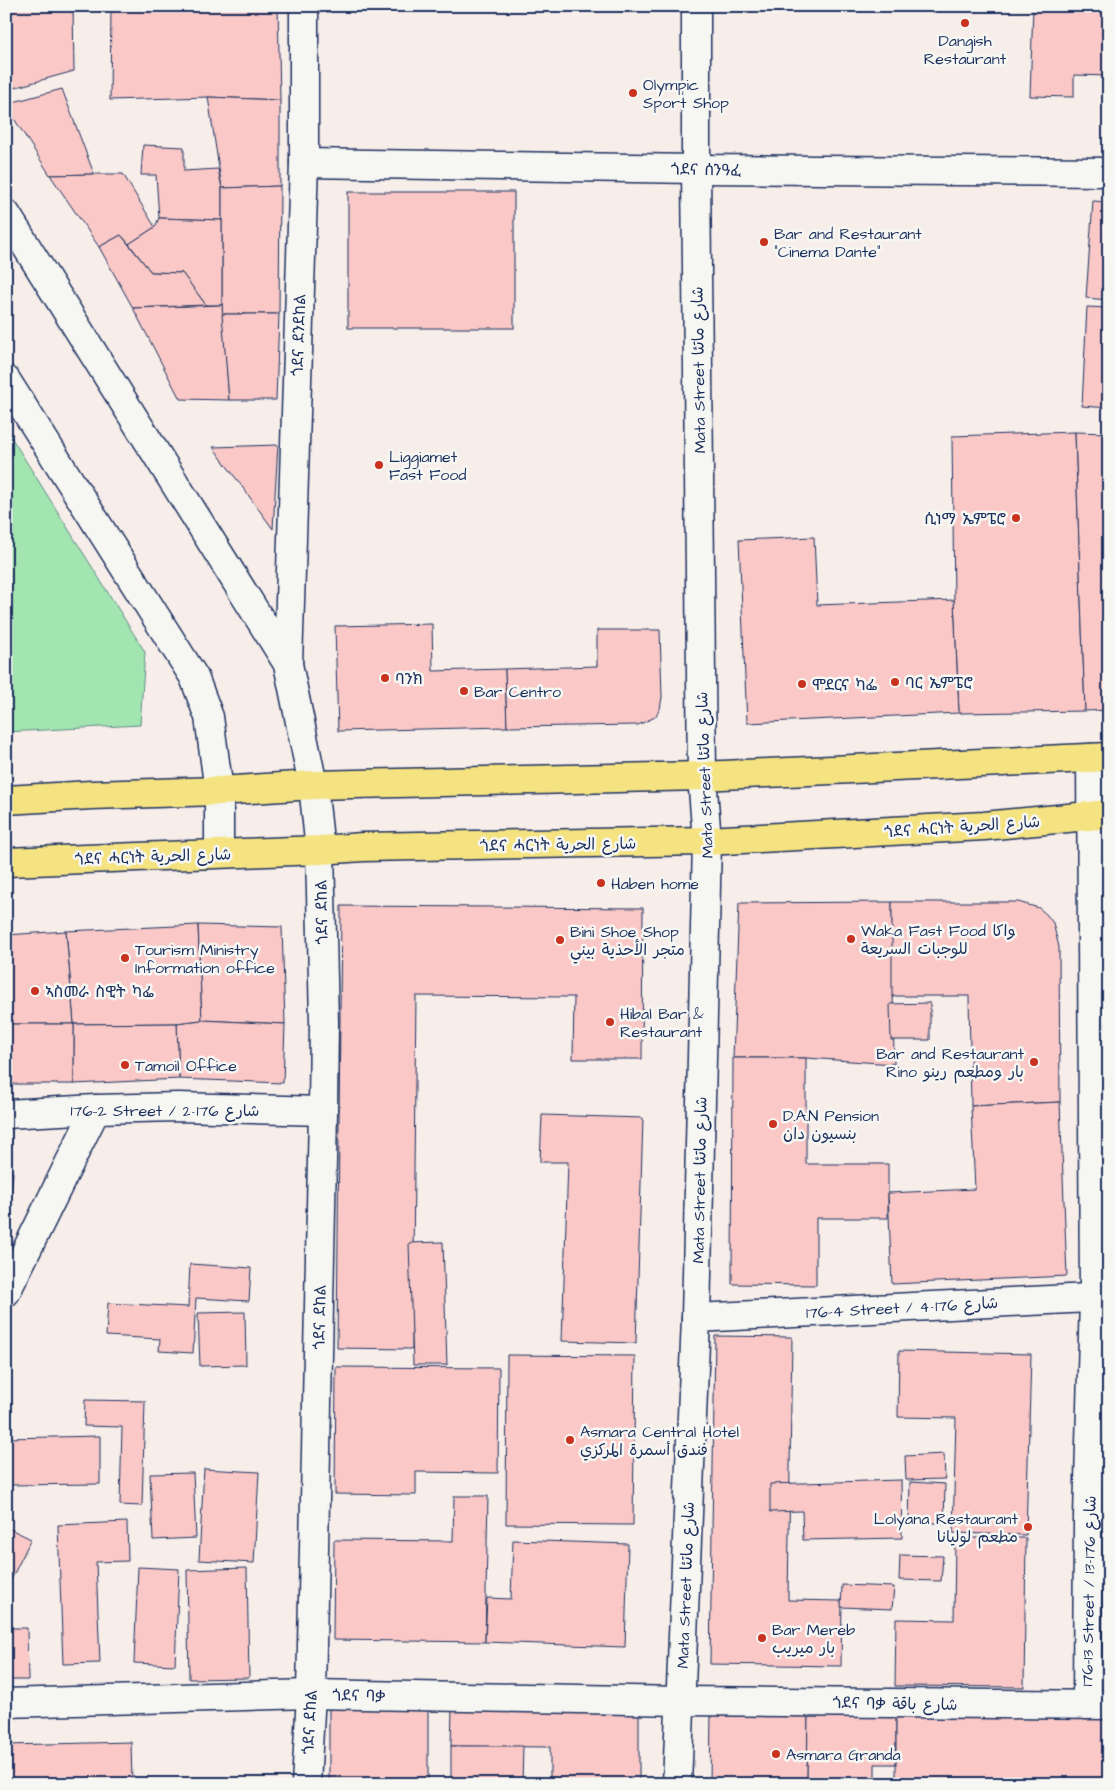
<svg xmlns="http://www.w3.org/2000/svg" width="1115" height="1790" font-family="'Architects Daughter','Playpen Sans Arabic','Noto Sans Ethiopic',sans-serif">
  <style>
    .green { fill: #a2e5b0; stroke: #5e8a87 }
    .building { fill: #fac9c7; stroke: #1b2f5e }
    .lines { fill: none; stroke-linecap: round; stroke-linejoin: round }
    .minor-casing { stroke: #1b2f5e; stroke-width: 31 }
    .tertiary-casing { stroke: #1b2f5e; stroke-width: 31 }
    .secondary-casing { stroke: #1b2f5e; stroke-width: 31 }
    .primary-casing { stroke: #1b2f5e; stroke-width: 31 }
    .minor { stroke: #f6f6f2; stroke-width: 28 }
    .tertiary { stroke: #f6f6f2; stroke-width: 28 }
    .secondary { stroke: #f6f6f2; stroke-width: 28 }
    .primary { stroke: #f5e382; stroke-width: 28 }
    .poi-dot { fill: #c8321e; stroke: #f6f6f2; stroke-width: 2 }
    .labels { text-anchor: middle; stroke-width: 5; stroke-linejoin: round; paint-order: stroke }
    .poi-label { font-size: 16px; fill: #1b2f5e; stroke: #f6f6f2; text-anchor: start }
    .street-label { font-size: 16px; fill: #1b2f5e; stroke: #f6f6f2 }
  </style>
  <rect width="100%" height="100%" fill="#f7ede9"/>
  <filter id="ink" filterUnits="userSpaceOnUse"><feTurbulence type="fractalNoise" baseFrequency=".02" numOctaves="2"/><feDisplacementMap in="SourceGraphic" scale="10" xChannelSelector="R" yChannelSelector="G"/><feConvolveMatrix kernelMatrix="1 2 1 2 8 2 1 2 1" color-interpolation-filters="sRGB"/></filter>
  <g filter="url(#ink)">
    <!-- green -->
    <polygon class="green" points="6,429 145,652 140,725 6,732"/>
    <!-- building -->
    <g class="building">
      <polygon points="6,6 73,6 74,71 6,90"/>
      <polygon points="111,6 278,6 280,100 208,97 110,100"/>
      <polygon points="1033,6 1109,6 1109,76 1074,75 1074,97 1030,96"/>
      <polygon points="62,89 94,174 50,175 6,106 6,104"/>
      <polygon points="208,97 280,100 280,186 222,188"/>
      <polygon points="143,145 184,147 184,171 218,169 222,188 222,220 159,218 156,175 141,175"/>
      <polygon points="94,174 123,174 155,227 129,244 121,235 99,247 50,175"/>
      <polygon points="280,186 279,314 222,314 222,188"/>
      <rect x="348" y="192" width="166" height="136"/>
      <polygon points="1093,201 1109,202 1109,300 1086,298"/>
      <polygon points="159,218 222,220 222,305 206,305 182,273 151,272 129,244 155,227"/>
      <polygon points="121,235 151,272 182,273 206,305 133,308 99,247"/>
      <polygon points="222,305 229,400 180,399 133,308"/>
      <polygon points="1087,307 1109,308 1109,408 1082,406"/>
      <polygon points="222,314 279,314 276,400 229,400"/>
      <polygon points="1075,432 1085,711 959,713 954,600 952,436"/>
      <polygon points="1075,432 1109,433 1109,710 1085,711"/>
      <polygon points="278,445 273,529 213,447"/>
      <polygon points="814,537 817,605 954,600 959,713 747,723 739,540"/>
      <polygon points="432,624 433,671 505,669 507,727 338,731 335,626"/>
      <polygon points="597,630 660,630 662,697 660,709 655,717 638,725 507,727 505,669 597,666"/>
      <polygon points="892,902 894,1064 806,1058 733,1058 739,903"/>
      <polygon points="892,902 1018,902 1039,908 1047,915 1053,923 1059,947 1060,1102 971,1106 969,996 892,996"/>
      <polygon points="341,906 643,908 642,1059 573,1059 574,997 416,996 412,1349 337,1348"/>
      <polygon points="198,925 202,1020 177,1023 74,1024 66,931"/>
      <polygon points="198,925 282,927 285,1024 202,1020"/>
      <polygon points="66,931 74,1024 6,1024 6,935"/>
      <polygon points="930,1003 930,1040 891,1040 890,1004"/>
      <polygon points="202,1020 285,1024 283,1083 179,1079 177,1023"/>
      <polygon points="177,1023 179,1079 74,1084 74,1024"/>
      <rect x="6" y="1024" width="68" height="60"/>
      <polygon points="733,1058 806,1058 806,1164 888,1164 888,1218 816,1218 816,1285 732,1284"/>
      <polygon points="1060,1102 1067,1276 892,1284 888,1193 975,1189 971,1106"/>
      <polygon points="542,1115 643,1118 636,1343 562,1341 568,1162 540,1162"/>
      <polygon points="6,1161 13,1173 9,1210 6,1211"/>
      <polygon points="443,1242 447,1365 413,1365 409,1243"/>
      <polygon points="190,1264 251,1268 249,1301 196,1298 193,1353 159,1351 160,1339 106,1336 108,1303 188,1307"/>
      <polygon points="245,1312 246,1365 200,1366 198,1313"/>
      <polygon points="715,1336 792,1337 788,1600 842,1601 841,1666 710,1664"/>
      <polygon points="899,1351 1031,1354 1026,1535 953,1533 956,1418 898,1417"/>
      <polygon points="507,1355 635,1356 633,1525 506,1524"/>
      <polygon points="336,1367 499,1368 498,1473 416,1472 416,1495 335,1494"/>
      <polygon points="85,1400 145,1401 142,1506 120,1505 122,1427 84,1426"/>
      <polygon points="100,1436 100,1484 6,1485 6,1438"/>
      <polygon points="944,1454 945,1479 906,1480 905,1456"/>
      <polygon points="204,1469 259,1472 254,1563 199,1560"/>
      <polygon points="193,1473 196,1538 153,1540 150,1474"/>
      <polygon points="901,1480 902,1538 803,1540 802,1511 770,1512 770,1484"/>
      <polygon points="910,1482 945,1484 944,1523 909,1523"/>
      <polygon points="454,1496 488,1496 485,1642 333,1640 334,1540 453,1541"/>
      <polygon points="127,1522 128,1561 96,1562 100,1663 63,1664 58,1525"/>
      <polygon points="6,1527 31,1539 6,1590"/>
      <polygon points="955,1538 1026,1538 1024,1687 895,1686 896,1619 954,1620"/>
      <polygon points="513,1540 628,1544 625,1647 485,1642 487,1598 511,1599"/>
      <polygon points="900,1555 943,1556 941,1581 899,1580"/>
      <polygon points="138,1567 179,1569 175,1665 134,1663"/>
      <polygon points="247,1568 249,1678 189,1679 187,1570"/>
      <polygon points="842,1585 894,1587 892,1609 841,1607"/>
      <polygon points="6,1628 27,1628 28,1680 6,1680"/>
      <rect x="329" y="1709" width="99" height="75"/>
      <polygon points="452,1709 639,1712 639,1784 550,1784 550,1747 451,1746"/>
      <polygon points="711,1713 808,1714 807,1784 710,1784"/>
      <polygon points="808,1714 896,1716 896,1764 875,1764 875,1784 807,1784"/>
      <polygon points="896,1716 1109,1719 1109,1784 896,1784"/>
      <polygon points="131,1742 132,1784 6,1784 6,1745"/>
      <polygon points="451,1746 523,1746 522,1784 451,1784"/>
    </g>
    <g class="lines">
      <!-- minor casing -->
      <g class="minor-casing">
        <g id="minor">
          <polyline points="304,163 696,169 1109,172"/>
          <polyline points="288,664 304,163 304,6"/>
          <polyline points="6,1114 96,1109 178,1107 323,1111"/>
          <polyline points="6,1292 96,1109"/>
          <polyline points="696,1318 1109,1297"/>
          <polyline points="6,1703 311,1694 681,1701 1109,1705"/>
          <polyline points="1087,1705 1088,1517 1094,1298 1091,758"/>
          <polyline points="306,1784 311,1694 323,1111 324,1022 320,850"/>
          <polyline points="677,1784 696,1318 707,841"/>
        </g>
      </g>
      <!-- tertiary casing -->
      <g class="tertiary-casing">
        <polyline id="tertiary" points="696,6 696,169 702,776 707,841"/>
      </g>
      <!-- secondary casing -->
      <g class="secondary-casing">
        <g id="secondary">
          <polyline points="6,214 288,664 313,785 320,850"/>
          <polyline points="6,380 194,677 209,717 219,791 219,853"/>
        </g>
      </g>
      <!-- primary casing -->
      <g class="primary-casing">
        <g id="primary">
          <polyline points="6,800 91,795 219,791 313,785 702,776 1109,757"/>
          <polyline points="6,862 320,850 363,847 707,841 984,826 1109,814"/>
        </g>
      </g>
      <!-- minor -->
      <use href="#minor" class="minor"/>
      <!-- tertiary -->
      <use href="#tertiary" class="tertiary"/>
      <!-- secondary -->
      <use href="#secondary" class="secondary"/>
      <!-- primary -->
      <use href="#primary" class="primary"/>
    </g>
  </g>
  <!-- markers -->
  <g class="poi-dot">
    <circle cx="965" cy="23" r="5"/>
    <circle cx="633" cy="93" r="5"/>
    <circle cx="764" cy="242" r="5"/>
    <circle cx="379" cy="465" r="5"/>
    <circle cx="1016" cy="518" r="5"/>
    <circle cx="385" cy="678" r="5"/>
    <circle cx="895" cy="682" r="5"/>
    <circle cx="802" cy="684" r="5"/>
    <circle cx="464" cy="691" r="5"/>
    <circle cx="601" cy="883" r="5"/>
    <circle cx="851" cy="939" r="5"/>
    <circle cx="560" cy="940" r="5"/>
    <circle cx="125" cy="958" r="5"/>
    <circle cx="35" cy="991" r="5"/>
    <circle cx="610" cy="1022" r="5"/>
    <circle cx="1034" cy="1062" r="5"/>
    <circle cx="125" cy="1065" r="5"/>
    <circle cx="773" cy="1124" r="5"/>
    <circle cx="570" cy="1440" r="5"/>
    <circle cx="1028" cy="1527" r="5"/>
    <circle cx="762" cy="1638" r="5"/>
    <circle cx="776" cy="1754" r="5"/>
  </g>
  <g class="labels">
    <!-- poi labels -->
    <g class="poi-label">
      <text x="965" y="46" text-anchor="middle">Dangish<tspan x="965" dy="18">Restaurant</tspan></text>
      <text x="643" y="90">Olympic<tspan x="643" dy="18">Sport Shop</tspan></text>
      <text x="774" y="239">Bar and Restaurant<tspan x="774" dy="18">"Cinema Dante"</tspan></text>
      <text x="389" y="462">Liggiamet<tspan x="389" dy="18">Fast Food</tspan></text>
      <text x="1006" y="524" text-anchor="end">ሲነማ ኤምፔሮ</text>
      <text x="395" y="684">ባንክ</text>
      <text x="905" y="688">ባር ኤምፔሮ</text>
      <text x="812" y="690">ሞደርና ካፌ</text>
      <text x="474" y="697">Bar Centro</text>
      <text x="611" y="889">Haben home</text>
      <text x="861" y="936">Waka Fast Food واكا<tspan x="861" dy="18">للوجبات السريعة</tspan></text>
      <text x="570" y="937">Bini Shoe Shop<tspan x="570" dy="18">متجر الأحذية بيني</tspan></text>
      <text x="135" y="955">Tourism Ministry<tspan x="135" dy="18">Information office</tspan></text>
      <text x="45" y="997">ኣስመራ ስዊት ካፌ</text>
      <text x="620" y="1019">Hibal Bar &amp;<tspan x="620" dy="18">Restaurant</tspan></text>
      <text x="1024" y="1059" text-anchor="end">Bar and Restaurant<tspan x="1024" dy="18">Rino بار ومطعم رينو</tspan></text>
      <text x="135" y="1071">Tamoil Office</text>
      <text x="783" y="1121">D.A.N Pension<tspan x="783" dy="18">بنسيون دان</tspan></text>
      <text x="580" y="1437">Asmara Central Hotel<tspan x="580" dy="18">فندق أسمرة المركزي</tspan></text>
      <text x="1018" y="1524" text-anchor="end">Lolyana Restaurant<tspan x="1018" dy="18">مطعم لوليانا</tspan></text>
      <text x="772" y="1635">Bar Mereb<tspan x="772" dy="18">بار ميريب</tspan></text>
      <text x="786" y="1760">Asmara Granda</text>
    </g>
    <!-- street labels -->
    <g class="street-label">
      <text transform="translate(706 169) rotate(1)" y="6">ጎደና ሰንዓፈ</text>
      <text transform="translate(298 335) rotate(-88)" y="6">ጎደና ደንደከል</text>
      <text transform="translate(698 370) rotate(-91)" y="6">Mata Street شارع ماتئا</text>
      <text transform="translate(704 775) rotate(-92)" y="6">Mata Street شارع ماتئا</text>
      <text transform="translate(962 826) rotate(-4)" y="6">ጎደና ሓርነት شارع الحرية</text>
      <text transform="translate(558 844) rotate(-1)" y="6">ጎደና ሓርነት شارع الحرية</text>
      <text transform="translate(153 856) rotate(-2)" y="6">ጎደና ሓርነት شارع الحرية</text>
      <text transform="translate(321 912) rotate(-91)" y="6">ጎደና ደከል</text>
      <text x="165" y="1116">176-2 Street / شارع 176-2</text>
      <text transform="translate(699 1180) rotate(-89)" y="6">Mata Street شارع ماتئا</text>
      <text transform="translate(902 1307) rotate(-3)" y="6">176-4 Street / شارع 176-4</text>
      <text transform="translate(319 1317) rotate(-89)" y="6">ጎደና ደከል</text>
      <text transform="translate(685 1585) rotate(-88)" y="6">Mata Street شارع ماتئا</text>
      <text transform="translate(1088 1591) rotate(-89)" y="6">176-13 Street / شارع 176-13</text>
      <text transform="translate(359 1695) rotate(1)" y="6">ጎደና ባቃ</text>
      <text transform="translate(895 1703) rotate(1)" y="6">ጎደና ባቃ شارع باقة</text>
      <text transform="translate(309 1722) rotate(-87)" y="6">ጎደና ደከል</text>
    </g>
  </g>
  <!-- margin -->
  <rect width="1115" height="1790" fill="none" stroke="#f6f6f2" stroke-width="25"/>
  <rect x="12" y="12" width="1090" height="1765" fill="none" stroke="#1b2f5e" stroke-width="2" filter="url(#ink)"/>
</svg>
